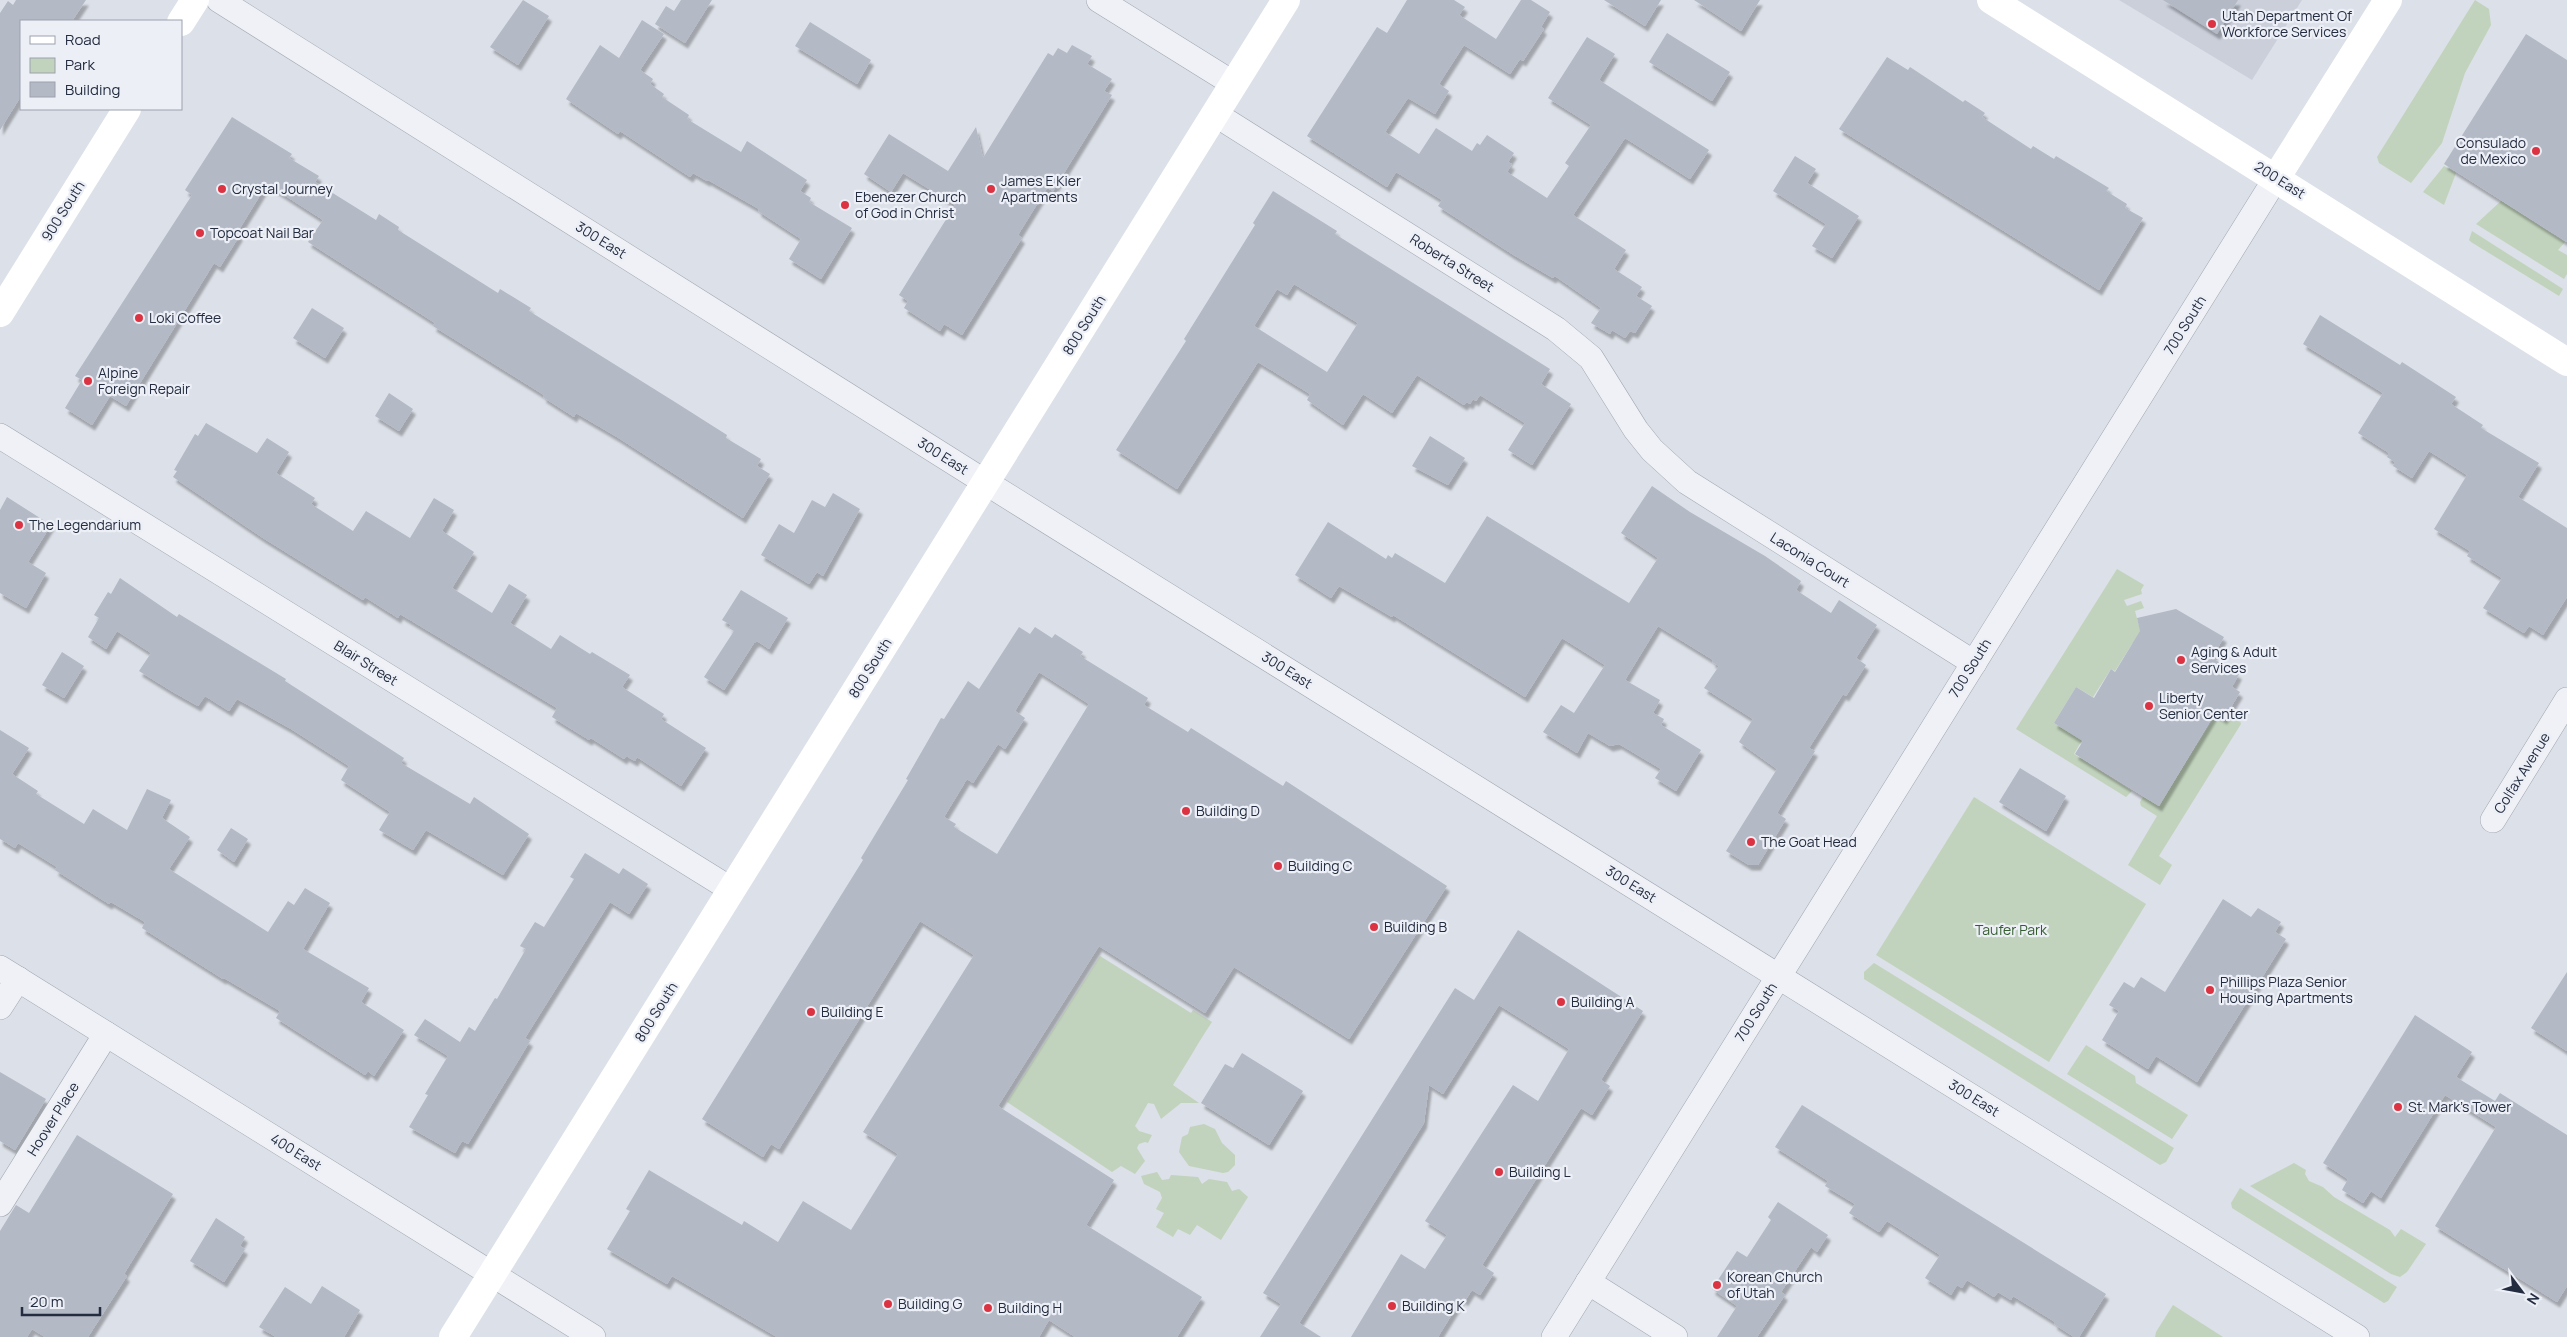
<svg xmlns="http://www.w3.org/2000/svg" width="2567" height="1337" font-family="Manrope,sans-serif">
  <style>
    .built { fill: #cacfda }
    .green { fill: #c1d3bc }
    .building { fill: #b3b9c5; fill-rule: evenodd; filter: url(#shadow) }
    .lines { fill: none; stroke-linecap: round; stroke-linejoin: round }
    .street-casing { stroke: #a1a7b2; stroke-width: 26 }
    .street { stroke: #eff1f6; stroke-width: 25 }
    .secondary { stroke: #fff; stroke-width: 28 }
    .poi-dot { fill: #db3342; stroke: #eceff6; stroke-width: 2 }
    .labels { text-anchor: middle; stroke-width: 4.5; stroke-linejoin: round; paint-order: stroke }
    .poi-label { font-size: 14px; fill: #242d40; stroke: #eceff6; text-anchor: start }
    .street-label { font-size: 14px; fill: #242d40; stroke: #eceff6 }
    .park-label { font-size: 14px; fill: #365d30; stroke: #eceff6 }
  </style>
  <defs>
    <filter id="shadow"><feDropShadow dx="3" dy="5.5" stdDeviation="1" flood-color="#0004"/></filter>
  </defs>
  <rect width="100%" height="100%" fill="#dce0e8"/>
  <!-- built -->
  <polygon class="built" points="2119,0 2302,0 2252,80"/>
  <!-- green -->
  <g class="green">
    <polygon points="2475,0 2489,9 2491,25 2465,73 2442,143 2411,183 2379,163 2377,157"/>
    <polygon points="2444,166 2456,173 2444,205 2423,192"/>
    <polygon points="2501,201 2565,242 2558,250 2567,255 2567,274 2564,279 2476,224"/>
    <polygon points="2472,231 2563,289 2559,296 2471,242 2469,240"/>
    <polygon points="2117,569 2144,585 2141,590 2142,594 2124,600 2127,606 2141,601 2144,608 2135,611 2142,637 2132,644 2115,671 2111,669 2093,697 2076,687 2054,723 2082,740 2074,754 2132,791 2126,797 2016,729"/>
    <polygon points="2235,713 2239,716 2241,724 2159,856 2172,865 2160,885 2128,865 2157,816 2141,806 2140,802 2143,797 2159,806 2216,714 2224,719 2228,714"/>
    <polygon points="1974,797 2146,904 2049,1062 1876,955"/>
    <path d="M 1100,956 L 1191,1013 L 1193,1010 L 1212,1022 C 1198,1043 1187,1063 1173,1085 L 1199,1103 L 1181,1103 L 1161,1119 L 1154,1104 L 1148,1103 L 1135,1126 L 1139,1131 L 1152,1135 L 1148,1143 L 1145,1142 L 1139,1144 L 1137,1148 L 1145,1161 L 1135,1174 L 1121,1166 L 1112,1172 L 1007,1102 Z"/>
    <polygon points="1874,963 2174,1148 2166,1162 2160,1165 1864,979 1864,972"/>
    <polygon points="2086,1045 2135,1076 2136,1083 2188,1115 2172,1139 2067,1074"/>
    <polygon points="1204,1124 1215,1129 1222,1143 1235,1155 1235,1165 1228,1172 1223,1173 1189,1166 1179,1152 1182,1137 1188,1134 1190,1127"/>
    <polygon points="2294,1163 2306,1170 2305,1174 2309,1181 2323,1187 2334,1197 2390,1230 2395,1237 2401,1229 2426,1244 2407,1272 2400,1277 2391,1274 2250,1186"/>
    <polygon points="1157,1172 1162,1180 1169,1179 1171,1175 1198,1177 1202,1184 1209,1179 1227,1182 1232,1191 1239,1189 1248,1197 1221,1240 1197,1225 1190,1235 1178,1229 1173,1237 1156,1227 1164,1213 1156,1209 1162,1198 1160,1192 1144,1184 1141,1176"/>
    <polygon points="2240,1188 2397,1287 2388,1301 2384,1303 2232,1208 2231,1203"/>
    <polygon points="2173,1305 2223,1337 2155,1337 2156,1332"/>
  </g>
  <!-- building -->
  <g class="building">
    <polygon points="16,0 86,0 72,21 21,21 21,96 0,130 0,13 8,1 13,5"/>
    <polygon points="523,0 549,16 518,65 490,47"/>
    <polygon points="681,0 712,0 685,43 655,24 666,6 674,11"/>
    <polygon points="1407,0 1454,0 1465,7 1459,15 1496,39 1521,0 1531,0 1550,12 1541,27 1544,29 1523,61 1520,59 1510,74 1464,45 1439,84 1449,91 1435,114 1408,98 1385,132 1419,154 1436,128 1472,151 1477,143 1480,145 1487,135 1514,153 1508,162 1512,164 1507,172 1547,198 1569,166 1565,163 1591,125 1548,98 1587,37 1615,54 1599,80 1709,150 1690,179 1625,138 1573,215 1626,250 1614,269 1642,287 1636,296 1652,306 1635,333 1630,331 1625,338 1612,330 1610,334 1591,323 1601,308 1555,276 1553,278 1512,254 1438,206 1442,200 1396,172 1387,187 1307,136 1377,27 1387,33"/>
    <polygon points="1604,0 1661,0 1645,26"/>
    <polygon points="1694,0 1760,0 1741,31"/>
    <polygon points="2163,0 2238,0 2217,34"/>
    <polygon points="642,20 664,34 640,70 653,79 650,84 664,94 662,97 689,115 687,119 741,152 747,141 807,180 800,191 811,198 809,202 852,228 821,279 789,259 801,239 758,211 759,209 708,180 707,181 693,173 690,177 620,131 618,134 566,99 600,45 619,58"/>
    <polygon points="810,22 871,60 857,84 795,46"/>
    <polygon points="1667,33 1730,72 1712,101 1649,62"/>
    <polygon points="2526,34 2567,60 2567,242 2444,164"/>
    <polygon points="1072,45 1092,56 1087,64 1112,79 1104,91 1112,95 1053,191 1047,188 1018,235 1022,238 962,335 944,324 940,331 904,308 908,301 899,295 955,205 903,173 891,192 864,174 889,134 948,171 976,127 983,158 1048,53 1053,56 1058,48 1067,53"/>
    <polygon points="1887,57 1908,70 1910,67 1963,102 1965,100 1985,113 1982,117 2031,149 2033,146 2054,159 2056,156 2109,188 2106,191 2127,204 2125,208 2143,218 2099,290 1839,129"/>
    <polygon points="232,117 292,154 289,158 319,176 315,182 376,220 379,214 399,227 398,230 498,293 500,289 531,308 529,311 675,402 727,435 726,438 761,459 757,466 770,474 743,518 617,437 576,413 574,417 543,397 544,395 433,326 435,323 308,242 323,220 267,184 237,233 240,235 220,267 214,263 126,406 110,396 92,425 65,408 82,380 75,376 192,195 185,190"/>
    <polygon points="1795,156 1816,169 1807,183 1859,216 1832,258 1812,246 1826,224 1773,191"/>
    <path d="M 1273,191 L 1337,231 L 1335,234 L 1550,369 L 1541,384 L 1571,404 L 1532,465 L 1508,450 L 1525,423 L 1480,395 L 1476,401 L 1473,399 L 1470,404 L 1467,402 L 1464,405 L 1417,375 L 1392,413 L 1363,394 L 1343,425 L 1307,400 L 1310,394 L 1258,362 L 1177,489 L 1116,450 L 1186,341 L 1184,339 L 1255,225 L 1253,223 ZM 1294,284 L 1358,323 L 1327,372 L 1254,326 L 1277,289 L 1287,295 Z"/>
    <polygon points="312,308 344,328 325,358 293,338"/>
    <polygon points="2320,315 2400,365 2402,362 2456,397 2451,404 2483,425 2481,428 2539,463 2518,497 2567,528 2567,597 2543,635 2529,626 2524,633 2483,608 2502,578 2467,556 2470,551 2434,529 2467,475 2429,451 2412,478 2393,466 2395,462 2387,457 2389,453 2358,433 2383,393 2303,344"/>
    <polygon points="389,393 413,409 399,431 375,416"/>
    <polygon points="206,423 257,453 267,438 289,452 276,473 315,498 311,504 353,531 366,511 410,538 434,498 454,510 442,531 474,552 452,588 492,613 509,584 527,595 510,623 551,649 560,635 590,654 592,652 630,675 622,687 664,714 661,719 706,748 681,786 637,757 635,761 626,756 624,759 591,738 589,740 552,717 557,708 400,614 398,618 365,597 363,600 263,538 173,477 177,471 174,470 195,434 198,436"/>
    <polygon points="1430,436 1465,458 1448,485 1412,466"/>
    <polygon points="1652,486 1690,512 1765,556 1801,581 1796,590 1831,613 1839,600 1877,625 1856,658 1866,665 1846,696 1843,694 1809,748 1815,751 1777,813 1786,819 1758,865 1749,865 1726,851 1777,769 1739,742 1753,719 1704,688 1719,666 1712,662 1713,660 1658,626 1625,680 1660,700 1653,713 1664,719 1661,725 1701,750 1676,791 1655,778 1661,769 1619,744 1610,746 1588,733 1577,753 1543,732 1561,705 1574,713 1605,665 1562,638 1525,697 1393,615 1392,617 1339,586 1331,598 1295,575 1328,522 1386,559 1388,555 1392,558 1395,553 1445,583 1487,516 1629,603 1658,558 1621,533"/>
    <polygon points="833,493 860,509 823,576 817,572 809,584 761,555 779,524 794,533 812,500 825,507"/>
    <polygon points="7,497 51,525 28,562 46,573 26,608 0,593 0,510"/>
    <polygon points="120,578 177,617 179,614 286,679 285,681 310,697 404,758 401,763 470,804 474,797 529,834 503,875 426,830 413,850 379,830 390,812 341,780 349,766 291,729 237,699 229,711 205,696 198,706 173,692 139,671 151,653 117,631 106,649 88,637 99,618 94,615 108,592 111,594"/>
    <polygon points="741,590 788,618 769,649 757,641 754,643 724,690 704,677 734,631 729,628 731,625 722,620"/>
    <polygon points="2176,609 2224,637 2212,658 2239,674 2232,687 2240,692 2224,719 2215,713 2159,806 2075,754 2083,741 2054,723 2076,687 2094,698 2111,669 2115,672 2140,631 2137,618"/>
    <path d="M 1019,627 L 1030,634 L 1035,627 L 1052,638 L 1055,634 L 1083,652 L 1080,656 L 1148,698 L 1144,705 L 1188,732 L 1191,728 L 1283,786 L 1286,781 L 1447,886 L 1349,1039 L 1234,967 L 1205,1013 L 1099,946 L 998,1106 L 1114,1180 L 1086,1225 L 1202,1297 L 1177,1337 L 1075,1337 L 1049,1320 L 1039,1337 L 777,1337 L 672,1276 L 667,1284 L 607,1249 L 630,1211 L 626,1209 L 649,1170 L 742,1225 L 744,1221 L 778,1242 L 803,1201 L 851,1230 L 898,1154 L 863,1132 L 974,955 L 920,921 L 779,1149 L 771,1144 L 763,1157 L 702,1119 L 863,860 L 861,858 L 908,780 L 906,779 L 941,718 L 944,719 L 968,681 L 979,689 ZM 1039,672 L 1089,704 L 997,854 L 954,827 L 956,824 L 944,817 L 967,779 L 973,783 L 998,744 L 1005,749 L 1025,718 L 1015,711 Z"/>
    <polygon points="62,652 84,666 64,698 42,685"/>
    <polygon points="0,730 29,748 12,774 38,791 36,794 84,824 93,809 127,830 147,789 171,800 162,818 190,837 169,869 268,932 288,901 294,905 305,888 330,903 303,949 369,988 361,1002 404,1030 374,1076 368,1071 365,1075 276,1018 280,1011 224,978 223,979 142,928 145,922 111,902 109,904 55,870 57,867 18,843 15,848 0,839"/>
    <polygon points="2020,768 2066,796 2046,831 1999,802"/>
    <polygon points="231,828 248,839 234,862 217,850"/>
    <polygon points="585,853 619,874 623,868 648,884 629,914 610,902 525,1038 530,1041 468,1144 462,1141 455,1153 409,1127 428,1095 425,1094 448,1056 414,1035 425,1019 460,1042 469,1027 475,1031 495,998 497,999 526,949 520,946 535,922 544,927 574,879 570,877"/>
    <polygon points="2223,899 2251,917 2258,908 2281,922 2275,932 2286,939 2197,1082 2156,1056 2148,1069 2102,1040 2119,1011 2109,1005 2124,982 2134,988 2141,977 2165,992"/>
    <polygon points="1518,930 1643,1011 1601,1080 1610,1086 1592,1115 1581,1108 1482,1265 1494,1273 1480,1295 1472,1290 1465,1301 1462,1298 1438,1337 1351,1337 1401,1254 1425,1269 1447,1235 1425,1221 1513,1085 1538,1101 1569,1049 1499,1005 1443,1094 1429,1085 1424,1123 1299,1323 1321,1337 1260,1337 1281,1304 1263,1293 1388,1094 1455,988 1474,1000"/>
    <polygon points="2567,972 2567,1051 2531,1028"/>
    <polygon points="2415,1015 2472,1052 2456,1077 2495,1101 2500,1093 2567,1135 2567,1286 2557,1302 2435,1226 2496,1127 2445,1095 2381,1198 2371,1191 2363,1203 2342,1190 2348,1179 2323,1163"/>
    <polygon points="1242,1053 1303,1091 1269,1145 1201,1103 1225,1064 1233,1068"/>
    <polygon points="0,1072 46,1099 15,1150 0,1141"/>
    <polygon points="1802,1105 2106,1294 2079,1337 2074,1337 2054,1324 2055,1322 2013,1296 2011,1300 1998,1292 1994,1297 1967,1280 1962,1288 1957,1285 1951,1295 1925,1278 1940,1255 1887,1221 1879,1232 1849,1213 1855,1204 1825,1186 1828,1181 1775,1147"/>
    <polygon points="77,1135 173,1194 124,1274 127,1276 88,1337 45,1337 32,1329 27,1337 0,1337 0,1231 16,1205 29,1213"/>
    <polygon points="1778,1202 1828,1235 1817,1252 1811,1247 1781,1292 1785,1295 1757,1337 1717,1337 1737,1306 1712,1289 1737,1251 1747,1257 1771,1220 1768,1217"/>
    <polygon points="216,1218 245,1237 240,1246 245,1249 224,1282 190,1261"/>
    <polygon points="322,1286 360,1310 344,1337 276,1337 259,1327 285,1287 311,1304"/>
  </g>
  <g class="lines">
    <!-- street casing -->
    <g class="street-casing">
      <g id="street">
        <polyline points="219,0 985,482 2357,1337"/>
        <polyline points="1099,0 1234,84"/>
        <polyline points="1215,114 1556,329 1591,358 1636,430 1652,450 1687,482 1974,663"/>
        <polyline points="0,436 732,890"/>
        <polyline points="2493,820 2567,700"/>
        <polyline points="0,968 593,1337"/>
        <polyline points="0,1007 18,979"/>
        <polyline points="0,1204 106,1034"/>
        <polyline points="1588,1282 1675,1337"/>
        <polyline points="1554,1337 2276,178"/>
      </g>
    </g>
    <!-- street -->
    <use href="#street" class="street"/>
    <!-- secondary -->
    <g class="secondary">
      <polyline points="1991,0 2567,362"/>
      <polyline points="181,22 195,0"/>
      <polyline points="2276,178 2388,0"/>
      <polyline points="0,313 127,109"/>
      <polyline points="453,1337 1286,0"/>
    </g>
  </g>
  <!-- markers -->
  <g class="poi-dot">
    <circle cx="2212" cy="24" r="5"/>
    <circle cx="2536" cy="151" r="5"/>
    <circle cx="222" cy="189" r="5"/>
    <circle cx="991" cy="189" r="5"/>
    <circle cx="845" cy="205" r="5"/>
    <circle cx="200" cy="233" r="5"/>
    <circle cx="139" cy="318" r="5"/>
    <circle cx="88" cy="381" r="5"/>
    <circle cx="19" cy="525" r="5"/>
    <circle cx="2181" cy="660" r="5"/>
    <circle cx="2149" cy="706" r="5"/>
    <circle cx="1186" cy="811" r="5"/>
    <circle cx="1751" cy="842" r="5"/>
    <circle cx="1278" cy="866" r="5"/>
    <circle cx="1374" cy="927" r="5"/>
    <circle cx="2210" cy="990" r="5"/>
    <circle cx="1561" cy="1002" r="5"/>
    <circle cx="811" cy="1012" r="5"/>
    <circle cx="2398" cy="1107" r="5"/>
    <circle cx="1499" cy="1172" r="5"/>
    <circle cx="1717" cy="1285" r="5"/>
    <circle cx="888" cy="1304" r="5"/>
    <circle cx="1392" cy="1306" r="5"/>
    <circle cx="988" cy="1308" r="5"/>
  </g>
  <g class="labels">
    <!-- poi labels -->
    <g class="poi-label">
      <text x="2222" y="21">Utah Department Of<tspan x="2222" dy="16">Workforce Services</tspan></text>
      <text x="2526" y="148" text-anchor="end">Consulado<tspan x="2526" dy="16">de Mexico</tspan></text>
      <text x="1001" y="186">James E Kier<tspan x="1001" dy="16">Apartments</tspan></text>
      <text x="232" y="194">Crystal Journey</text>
      <text x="855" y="202">Ebenezer Church<tspan x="855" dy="16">of God in Christ</tspan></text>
      <text x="210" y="238">Topcoat Nail Bar</text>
      <text x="149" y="323">Loki Coffee</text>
      <text x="98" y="378">Alpine<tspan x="98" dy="16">Foreign Repair</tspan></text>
      <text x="29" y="530">The Legendarium</text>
      <text x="2191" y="657">Aging &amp; Adult<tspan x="2191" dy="16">Services</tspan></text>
      <text x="2159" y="703">Liberty<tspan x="2159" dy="16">Senior Center</tspan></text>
      <text x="1196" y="816">Building D</text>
      <text x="1761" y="847">The Goat Head</text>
      <text x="1288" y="871">Building C</text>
      <text x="1384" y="932">Building B</text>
      <text x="2220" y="987">Phillips Plaza Senior<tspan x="2220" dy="16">Housing Apartments</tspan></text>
      <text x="1571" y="1007">Building A</text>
      <text x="821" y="1017">Building E</text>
      <text x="2408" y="1112">St. Mark's Tower</text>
      <text x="1509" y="1177">Building L</text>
      <text x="1727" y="1282">Korean Church<tspan x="1727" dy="16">of Utah</tspan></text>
      <text x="898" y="1309">Building G</text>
      <text x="1402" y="1311">Building K</text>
      <text x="998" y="1313">Building H</text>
    </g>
    <!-- street labels -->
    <g class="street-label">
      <text transform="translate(2280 180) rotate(32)" y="5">200 East</text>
      <text transform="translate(63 211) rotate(-58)" y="5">900 South</text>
      <text transform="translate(601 240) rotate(32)" y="5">300 East</text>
      <text transform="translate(1452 263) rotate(32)" y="5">Roberta Street</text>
      <text transform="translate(1084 325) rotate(-58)" y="5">800 South</text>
      <text transform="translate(2185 325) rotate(-58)" y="5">700 South</text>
      <text transform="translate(943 456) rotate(32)" y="5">300 East</text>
      <text transform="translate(1810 560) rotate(32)" y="5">Laconia Court</text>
      <text transform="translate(366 663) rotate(32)" y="5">Blair Street</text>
      <text transform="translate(870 668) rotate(-58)" y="5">800 South</text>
      <text transform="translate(1970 668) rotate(-58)" y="5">700 South</text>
      <text transform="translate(1287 670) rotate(32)" y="5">300 East</text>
      <text transform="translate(2522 773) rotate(-58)" y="5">Colfax Avenue</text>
      <text transform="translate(1631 884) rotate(32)" y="5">300 East</text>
      <text transform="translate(656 1012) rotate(-58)" y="5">800 South</text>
      <text transform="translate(1756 1012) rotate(-58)" y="5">700 South</text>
      <text transform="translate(1974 1098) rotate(32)" y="5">300 East</text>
      <text transform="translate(53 1119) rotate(-58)" y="5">Hoover Place</text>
      <text transform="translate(296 1152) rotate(32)" y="5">400 East</text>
    </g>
    <!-- park labels -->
    <g class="park-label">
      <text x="2011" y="935">Taufer Park</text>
    </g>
  </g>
  <!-- legend -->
  <rect x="20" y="20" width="162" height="90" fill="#eceff6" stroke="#9ca1ad"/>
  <rect x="30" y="36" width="25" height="8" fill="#ffffff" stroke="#9ca1ad"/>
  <text x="65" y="45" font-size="15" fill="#242d40">Road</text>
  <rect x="30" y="58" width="25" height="15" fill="#c1d3bc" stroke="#9ca1ad"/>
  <text x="65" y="70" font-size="15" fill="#242d40">Park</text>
  <rect x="30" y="82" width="25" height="15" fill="#b3b9c5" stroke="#9ca1ad"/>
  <text x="65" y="95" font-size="15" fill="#242d40">Building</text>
  <!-- north arrow -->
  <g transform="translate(2522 1292) rotate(122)" stroke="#eceff6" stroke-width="4" paint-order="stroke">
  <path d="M0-4L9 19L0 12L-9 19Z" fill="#242d40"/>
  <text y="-8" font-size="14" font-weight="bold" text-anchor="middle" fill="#242d40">N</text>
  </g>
  <!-- scale -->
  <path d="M22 1307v8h78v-8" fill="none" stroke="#242d40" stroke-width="2.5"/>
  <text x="30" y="1307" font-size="15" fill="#242d40" stroke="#eceff6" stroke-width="4" paint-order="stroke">20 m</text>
</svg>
